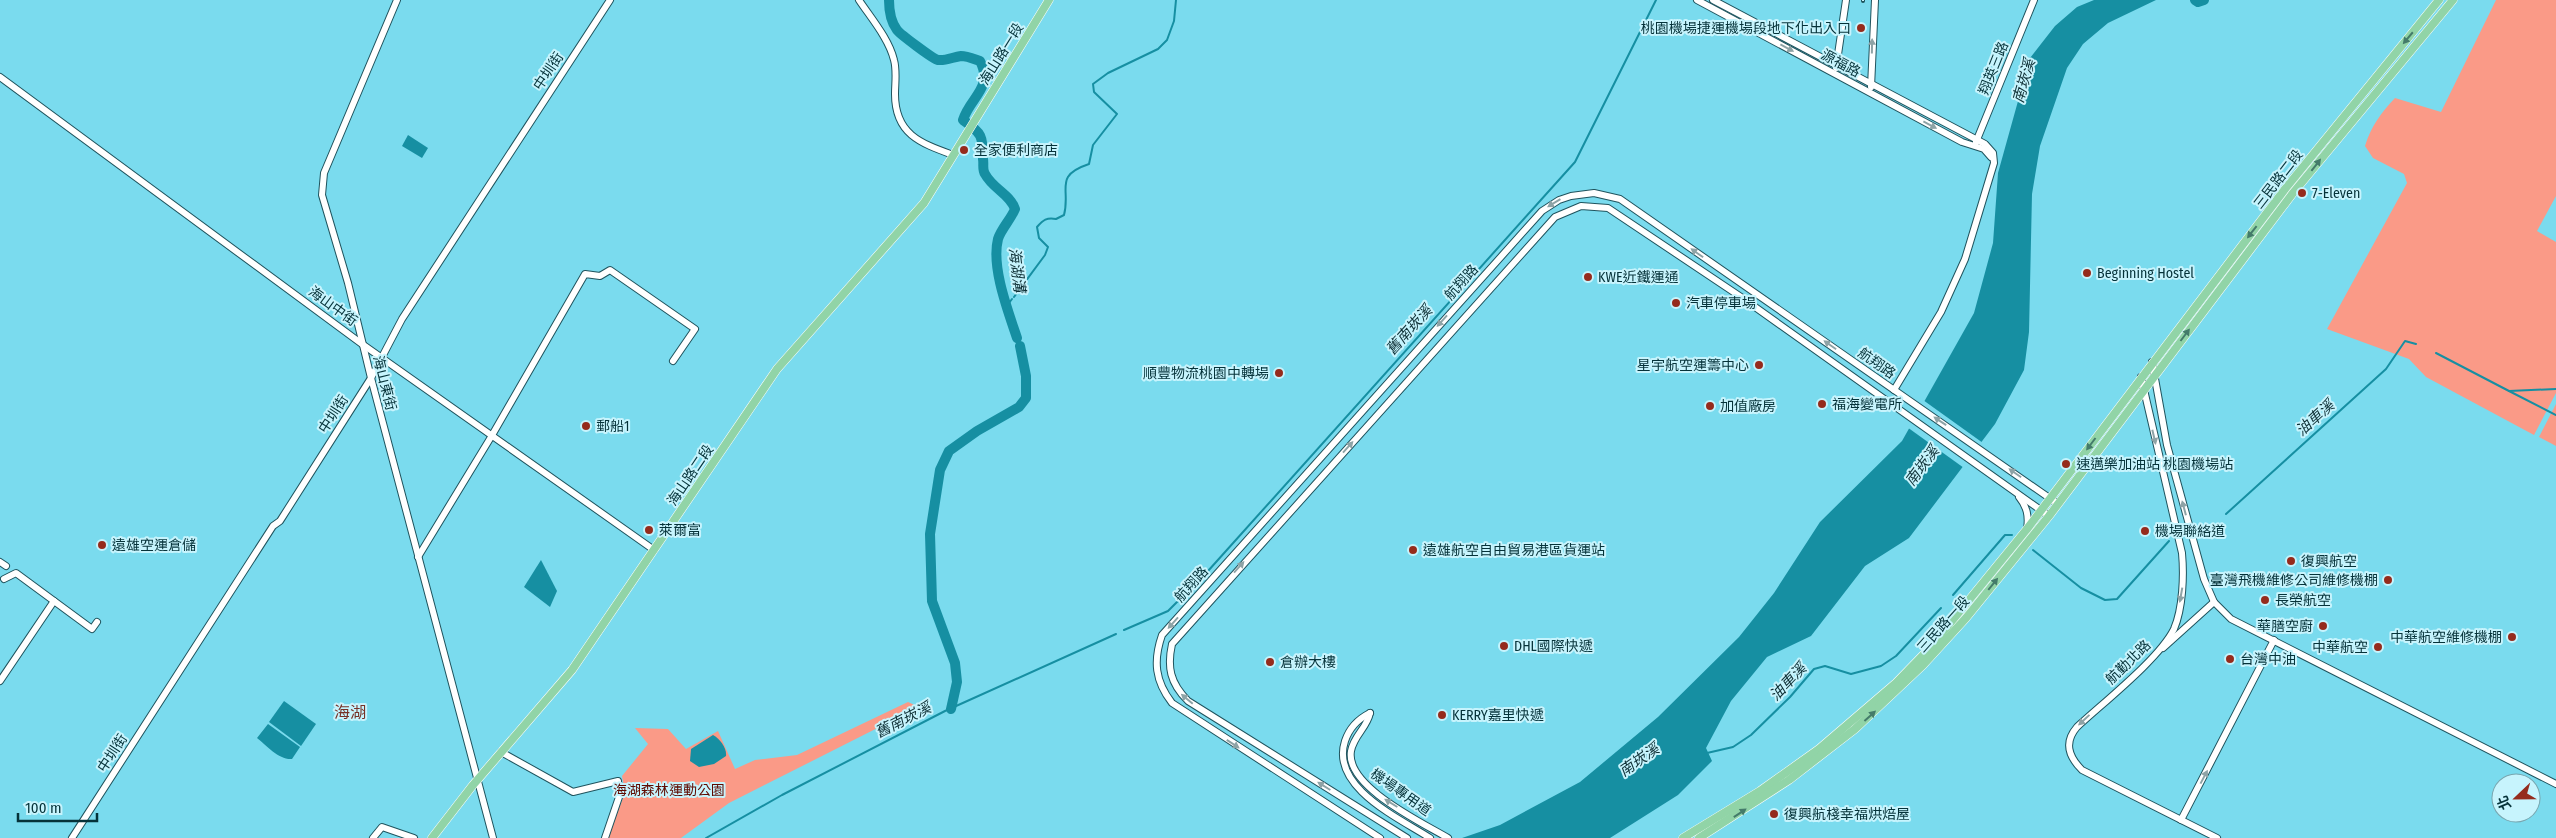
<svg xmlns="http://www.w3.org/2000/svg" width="2556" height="838" font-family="'Fira Sans Condensed','Noto Sans TC',sans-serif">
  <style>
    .green { fill: #fa9a87 }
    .water { fill: #168fa2 }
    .pier { fill: #7adbee }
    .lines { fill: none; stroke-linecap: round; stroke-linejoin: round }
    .stream { stroke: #168fa2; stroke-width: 2 }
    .river { stroke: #168fa2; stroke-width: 10 }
    .minor-casing { stroke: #1f535d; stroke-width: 8 }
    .major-casing { stroke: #fff; stroke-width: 9 }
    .minor { stroke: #fff; stroke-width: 6 }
    .major { stroke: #91d4a7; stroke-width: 8 }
    .rail-casing { stroke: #1c535c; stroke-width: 4 }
    .rail { stroke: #c7f4fd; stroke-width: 2; stroke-dasharray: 5.5; stroke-linecap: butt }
    .oneway { fill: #447b6a }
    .oneway2 { fill: #8ea3a6 }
    .poi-dot { fill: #952b1c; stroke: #c7f4fd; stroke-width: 2 }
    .labels { text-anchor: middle; stroke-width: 4; stroke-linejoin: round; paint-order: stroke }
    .poi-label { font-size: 14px; fill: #053239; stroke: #c7f4fd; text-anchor: start }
    .street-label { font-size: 14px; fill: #053239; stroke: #c7f4fd }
    .park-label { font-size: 14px; fill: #5f0a01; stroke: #c7f4fd }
    .water-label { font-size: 15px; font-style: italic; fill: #0f3036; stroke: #c7f4fd }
    .quarter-label { font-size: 16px; fill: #773126; stroke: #c7f4fd }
  </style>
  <rect width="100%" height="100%" fill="#7adbee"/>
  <!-- green -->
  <g class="green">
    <path d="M 2496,0 L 2556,0 L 2556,196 L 2537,231 L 2556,242 L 2556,393 L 2534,435 L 2426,377 L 2409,359 L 2327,329 L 2407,183 L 2404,174 L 2373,158 L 2365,146 C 2371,126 2381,113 2395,98 L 2441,112 Z"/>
    <polygon points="2556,404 2556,446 2539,437"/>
    <polygon points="908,702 919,707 729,803 681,838 607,838 625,793 622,776 648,744 635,728 668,729 686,749 718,731 735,769 755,760 797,755"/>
  </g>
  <!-- water -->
  <g class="water">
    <polygon points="2094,0 2156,0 2108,23 2083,44 2067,68 2040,146 2032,194 2029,332 2024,370 1995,424 1909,538 1865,566 1811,636 1767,657 1731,701 1706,748 1712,761 1678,795 1610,838 1462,838 1500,825 1580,782 1658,717 1739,637 1774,593 1820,522 1902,441 1974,313 1993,243 1998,173 2030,58 2055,26 2077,7"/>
    <polygon points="408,135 428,148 422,158 402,146"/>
    <polygon points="541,560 557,591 550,607 524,587"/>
    <polygon points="284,701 316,724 301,746 269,722"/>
    <path d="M 268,724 L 300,747 L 292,759 C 279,760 267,746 257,738 Z"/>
    <path d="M 713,735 C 720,739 727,748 726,756 L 714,764 L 699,767 L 690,761 L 691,749 Z"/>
  </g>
  <!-- pier -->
  <polygon class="pier" points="1923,400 1983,443 1964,468 1907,427"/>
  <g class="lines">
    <!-- stream -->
    <g class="stream">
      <path d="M 1014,297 L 1045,255 L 1048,247 L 1039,238 L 1037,227 C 1043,220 1047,217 1056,219 L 1064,215 C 1071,189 1053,176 1089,164 L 1093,145 L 1117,114 L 1094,92 L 1093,84 L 1108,73 L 1158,49 L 1167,40 L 1174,21 L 1176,0"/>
      <polyline points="1006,307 1012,299"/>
      <polyline points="2436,353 2509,391 2556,389"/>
      <polyline points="2509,391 2556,415"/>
      <polyline points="2226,514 2386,369 2405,341 2416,344"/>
      <polyline points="2033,550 2081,588 2105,600 2117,599 2169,541"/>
      <polyline points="1953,595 2005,535 2012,535"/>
      <polyline points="1124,630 1168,611 1208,571 1575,162 1656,0"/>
      <polyline points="1707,753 1733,747 1751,735 1790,697 1814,669 1825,666 1851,674 1881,666 1896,656 1941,608"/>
      <polyline points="706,838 782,795 945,711 1116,634"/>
    </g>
    <!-- river -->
    <g class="river">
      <path d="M 889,0 C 889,10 891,22 897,30 C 900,34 933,59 938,60 C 946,61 953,57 961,56 C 967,56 974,59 980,61 C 994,88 970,97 963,120 C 982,133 983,136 983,159 C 984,164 982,170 985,174 C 993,189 1010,194 1015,209 C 1011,219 1001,229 998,239 C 991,267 1008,311 1017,338"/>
      <polyline points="2195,0 2198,2 2204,0"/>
      <polyline points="951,709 957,682 955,663 932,601 930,534 940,470 949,451 977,431 1019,407 1026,398 1026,376 1020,346"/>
    </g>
    <!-- minor casing -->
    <g class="minor-casing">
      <g id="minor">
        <polyline points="397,0 324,173 322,195 348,283 371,378 493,838"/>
        <path d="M 859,0 C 871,18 889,39 894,60 C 897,71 895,83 895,94 C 895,134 920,143 953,155"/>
        <polyline points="1697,0 1962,142 1984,149 1991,157"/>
        <polyline points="1713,0 1985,144 1993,153 1994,163 1965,259 1941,312 1894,390"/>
        <polyline points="1836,68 1846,0"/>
        <polyline points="0,77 362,344 654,550"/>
        <polyline points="1871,87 1875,0"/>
        <polyline points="1976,142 2034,0"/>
        <polyline points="2152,362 2167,445 2204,579 2214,602 2231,619 2556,784"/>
        <path d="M 2141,377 L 2182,553 C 2184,575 2183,608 2174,629 C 2159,659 2104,702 2077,727 C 2064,742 2068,756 2082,770 L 2217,838"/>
        <path d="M 2019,497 C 2027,507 2029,516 2027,529"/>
        <polyline points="418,557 491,437 585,274 600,276 610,270 695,329 673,361"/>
        <polyline points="0,562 6,566"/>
        <polyline points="4,579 16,573 92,629 97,622"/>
        <polyline points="2163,648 2214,602"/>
        <polyline points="0,681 54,601"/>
        <path d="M 1370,713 C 1367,728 1354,735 1351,751 C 1345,786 1421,822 1448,838"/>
        <path d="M 1370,713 C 1358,719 1349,729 1345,741 C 1330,787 1399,818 1430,838"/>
        <polyline points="501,752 573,792 618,781 619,797 605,838"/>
        <polyline points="2181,820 2274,640"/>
        <polyline points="72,838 273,526 280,521 371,378 402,319 610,0"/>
        <polyline points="373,838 382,827 414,838"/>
        <path d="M 1380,838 L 1172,703 C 1155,681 1153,661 1162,635 L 1542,211 L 1559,200 L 1571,196 L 1594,193 L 1620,199 L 2058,504"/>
        <path d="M 1407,838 L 1188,701 C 1170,683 1167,667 1172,644 L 1555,217 L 1581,206 L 1608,208 L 1741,297 L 2049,516"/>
      </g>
    </g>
    <!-- major casing -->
    <g class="major-casing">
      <g id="major">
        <polyline points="432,838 473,785 572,670 777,369 924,203 1049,0"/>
        <polyline points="1683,838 1760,791 1819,749 1896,683 1929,649 2027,529 2285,189 2439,0"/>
        <polyline points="1699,838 1789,780 1855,729 1923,665 1966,618 2049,516 2293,193 2453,0"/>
      </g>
    </g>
    <!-- minor -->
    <use href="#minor" class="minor"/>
    <!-- major -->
    <use href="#major" class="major"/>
    <!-- rail casing -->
    <g class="rail-casing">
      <polyline id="rail" points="1863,1 1863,0"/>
    </g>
    <!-- rail -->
    <use href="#rail" class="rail"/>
  </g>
  <!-- one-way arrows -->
  <defs><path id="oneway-solid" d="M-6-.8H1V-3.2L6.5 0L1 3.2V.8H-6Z" transform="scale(1.25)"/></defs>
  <g class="oneway">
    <use href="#oneway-solid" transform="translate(2408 38) rotate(130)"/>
    <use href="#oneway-solid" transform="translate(2316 165) rotate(-52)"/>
    <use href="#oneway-solid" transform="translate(2252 232) rotate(128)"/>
    <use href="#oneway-solid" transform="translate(2185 335) rotate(-53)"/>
    <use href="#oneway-solid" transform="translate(2091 444) rotate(127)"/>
    <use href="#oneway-solid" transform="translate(1993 584) rotate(-51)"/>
    <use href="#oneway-solid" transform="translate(1870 716) rotate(-42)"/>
    <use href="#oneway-solid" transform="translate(1740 813) rotate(-34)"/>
  </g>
  <g class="oneway2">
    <use href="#oneway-solid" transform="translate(1872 46) rotate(-89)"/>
    <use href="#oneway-solid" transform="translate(1787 48) rotate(28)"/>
    <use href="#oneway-solid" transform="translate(1930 125) rotate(28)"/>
    <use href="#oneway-solid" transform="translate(1554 203) rotate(149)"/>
    <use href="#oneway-solid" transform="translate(1697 253) rotate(-145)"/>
    <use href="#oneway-solid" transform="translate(1442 321) rotate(132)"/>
    <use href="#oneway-solid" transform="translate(1830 345) rotate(-145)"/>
    <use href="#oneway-solid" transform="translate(1940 421) rotate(-146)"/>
    <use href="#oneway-solid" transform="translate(2154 437) rotate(77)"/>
    <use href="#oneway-solid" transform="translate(1348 447) rotate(-48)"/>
    <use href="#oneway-solid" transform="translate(2015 473) rotate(-145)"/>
    <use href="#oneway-solid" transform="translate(2184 508) rotate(-105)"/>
    <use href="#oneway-solid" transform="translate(1239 567) rotate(-48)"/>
    <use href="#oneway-solid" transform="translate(2181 595) rotate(100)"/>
    <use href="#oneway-solid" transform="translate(1173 623) rotate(132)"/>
    <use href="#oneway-solid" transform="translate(1187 699) rotate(-140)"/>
    <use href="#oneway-solid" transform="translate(2084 720) rotate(137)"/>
    <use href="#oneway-solid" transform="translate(1233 744) rotate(33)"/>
    <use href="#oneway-solid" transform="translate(2204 777) rotate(-62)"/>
    <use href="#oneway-solid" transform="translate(1324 786) rotate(-148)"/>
    <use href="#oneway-solid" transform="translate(1391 803) rotate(-148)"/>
  </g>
  <!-- markers -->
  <g class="poi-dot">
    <circle cx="1861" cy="28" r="5"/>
    <circle cx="964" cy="150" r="5"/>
    <circle cx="2302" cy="193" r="5"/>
    <circle cx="2087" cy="273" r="5"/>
    <circle cx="1588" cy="277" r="5"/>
    <circle cx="1676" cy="303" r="5"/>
    <circle cx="1759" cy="365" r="5"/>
    <circle cx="1279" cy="373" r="5"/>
    <circle cx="1822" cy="404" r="5"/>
    <circle cx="1710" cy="406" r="5"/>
    <circle cx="586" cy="426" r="5"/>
    <circle cx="2066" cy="464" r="5"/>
    <circle cx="649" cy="530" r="5"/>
    <circle cx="2145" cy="531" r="5"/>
    <circle cx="102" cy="545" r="5"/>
    <circle cx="1413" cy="550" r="5"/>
    <circle cx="2291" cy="561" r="5"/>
    <circle cx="2388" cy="580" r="5"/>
    <circle cx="2265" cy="600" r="5"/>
    <circle cx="2323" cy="626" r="5"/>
    <circle cx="2512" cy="637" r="5"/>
    <circle cx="1504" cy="646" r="5"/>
    <circle cx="2378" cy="647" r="5"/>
    <circle cx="2230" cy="659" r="5"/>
    <circle cx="1270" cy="662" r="5"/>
    <circle cx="1442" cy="715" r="5"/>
    <circle cx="1774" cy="814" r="5"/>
  </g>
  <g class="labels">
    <!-- poi labels -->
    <g class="poi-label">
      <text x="1851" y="33" text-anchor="end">桃園機場捷運機場段地下化出入口</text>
      <text x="974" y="155">全家便利商店</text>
      <text x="2312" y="198">7-Eleven</text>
      <text x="2097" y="278">Beginning Hostel</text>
      <text x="1598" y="282">KWE近鐵運通</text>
      <text x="1686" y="308">汽車停車場</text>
      <text x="1749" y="370" text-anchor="end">星宇航空運籌中心</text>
      <text x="1269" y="378" text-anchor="end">順豐物流桃園中轉場</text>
      <text x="1832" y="409">福海變電所</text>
      <text x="1720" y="411">加值廠房</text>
      <text x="596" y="431">郵船1</text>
      <text x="2076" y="469">速邁樂加油站 桃園機場站</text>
      <text x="659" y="535">萊爾富</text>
      <text x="2155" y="536">機場聯絡道</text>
      <text x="112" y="550">遠雄空運倉儲</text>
      <text x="1423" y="555">遠雄航空自由貿易港區貨運站</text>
      <text x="2301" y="566">復興航空</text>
      <text x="2378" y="585" text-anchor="end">臺灣飛機維修公司維修機棚</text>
      <text x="2275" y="605">長榮航空</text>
      <text x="2313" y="631" text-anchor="end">華膳空廚</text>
      <text x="2502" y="642" text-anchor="end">中華航空維修機棚</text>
      <text x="1514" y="651">DHL國際快遞</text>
      <text x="2368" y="652" text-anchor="end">中華航空</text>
      <text x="2240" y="664">台灣中油</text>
      <text x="1280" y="667">倉辦大樓</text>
      <text x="1452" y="720">KERRY嘉里快遞</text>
      <text x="1784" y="819">復興航棧幸福烘焙屋</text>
    </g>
    <!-- street labels -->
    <g class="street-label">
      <text transform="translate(1001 54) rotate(-58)" y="5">海山路一段</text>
      <text transform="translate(1841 63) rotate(28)" y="5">源福路</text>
      <text transform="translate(1993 68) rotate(-68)" y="5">翔英三路</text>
      <text transform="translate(548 71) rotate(-56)" y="5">中圳街</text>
      <text transform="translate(2278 179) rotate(-52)" y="5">三民路二段</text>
      <text transform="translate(1461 282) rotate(-48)" y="5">航翔路</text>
      <text transform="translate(333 306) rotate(36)" y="5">海山中街</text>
      <text transform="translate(1877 363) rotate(35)" y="5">航翔路</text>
      <text transform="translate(385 383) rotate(76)" y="5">海山東街</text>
      <text transform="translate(333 414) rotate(-57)" y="5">中圳街</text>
      <text transform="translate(690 475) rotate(-56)" y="5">海山路二段</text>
      <text transform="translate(1191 584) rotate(-48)" y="5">航翔路</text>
      <text transform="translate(1943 624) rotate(-48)" y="5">三民路一段</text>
      <text transform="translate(2128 662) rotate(-44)" y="5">航勤北路</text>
      <text transform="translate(112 753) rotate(-57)" y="5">中圳街</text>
      <text transform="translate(1401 792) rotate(35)" y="5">機場專用道</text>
    </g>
    <!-- park labels -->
    <g class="park-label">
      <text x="669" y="795">海湖森林運動公園</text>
    </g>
    <!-- water labels -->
    <g class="water-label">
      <text transform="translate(2024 81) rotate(-74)" y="5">南崁溪</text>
      <text transform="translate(1017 270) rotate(83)" y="5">海湖溝</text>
      <text transform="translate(1409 330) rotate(-48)" y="5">舊南崁溪</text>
      <text transform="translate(2315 418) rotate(-42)" y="5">油車溪</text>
      <text transform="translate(1922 466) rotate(-53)" y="5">南崁溪</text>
      <text transform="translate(1788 682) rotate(-46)" y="5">油車溪</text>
      <text transform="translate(903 720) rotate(-27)" y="5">舊南崁溪</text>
      <text transform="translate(1639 760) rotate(-35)" y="5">南崁溪</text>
    </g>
    <!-- quarter labels -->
    <g class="quarter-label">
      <text x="350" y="718">海湖</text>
    </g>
  </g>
  <!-- north arrow -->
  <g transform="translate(2516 798) rotate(248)"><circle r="24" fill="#c7f4fd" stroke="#79a6af"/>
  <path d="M0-4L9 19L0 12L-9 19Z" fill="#952b1c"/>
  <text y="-8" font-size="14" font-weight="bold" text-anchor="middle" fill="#053239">北</text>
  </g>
  <!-- scale -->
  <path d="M18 813v8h79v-8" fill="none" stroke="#053239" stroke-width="2.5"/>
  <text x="25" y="813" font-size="15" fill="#053239" stroke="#c7f4fd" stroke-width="4" paint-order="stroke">100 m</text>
</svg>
